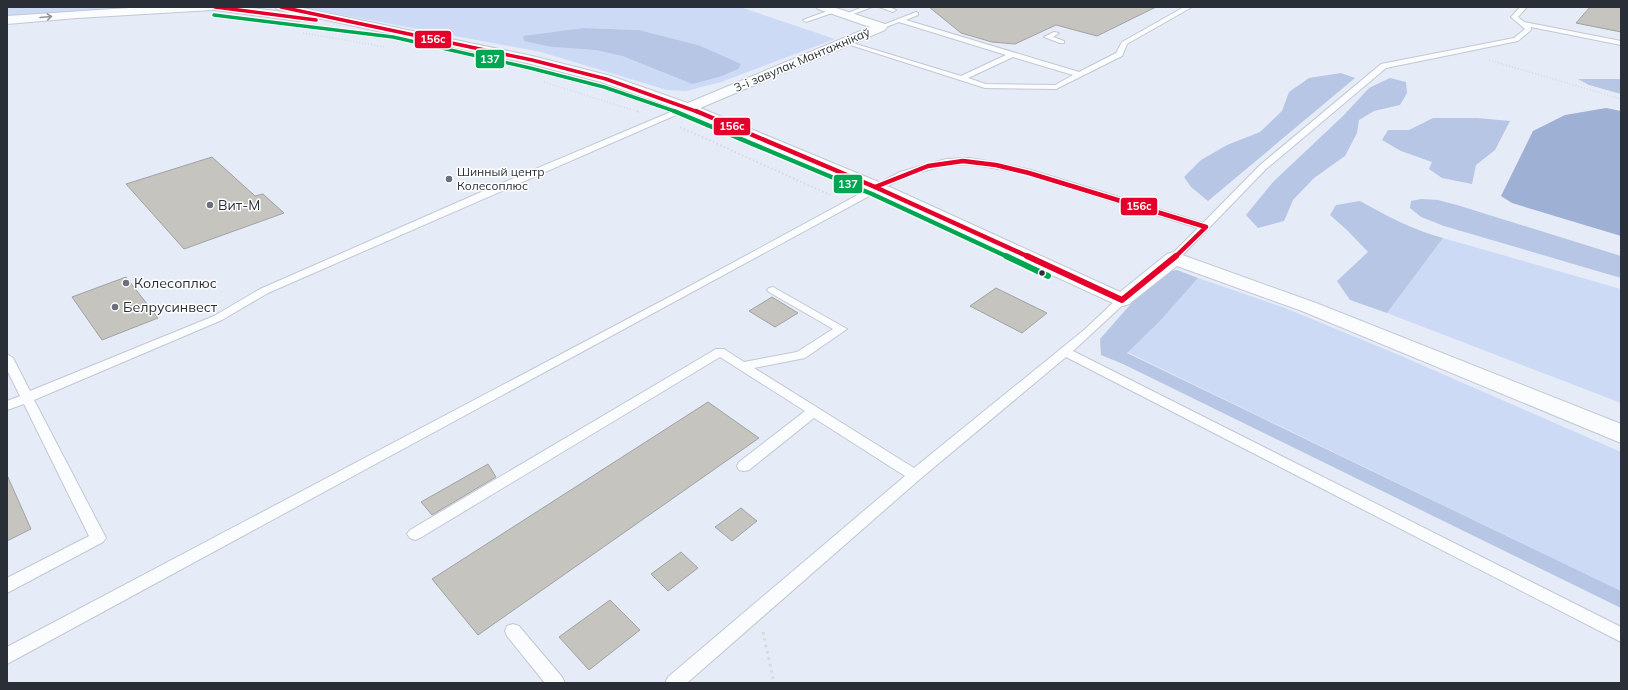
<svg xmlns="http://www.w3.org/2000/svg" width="1628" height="690" font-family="Mulish,sans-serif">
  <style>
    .green { fill: #cddaf6; fill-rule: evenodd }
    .forest { fill: #b7c6e5 }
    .water { fill: #9fb0d5 }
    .building { fill: #c5c4bf; stroke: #a1a2a3 }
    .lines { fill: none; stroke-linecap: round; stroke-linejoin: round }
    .service-casing { stroke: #c3c8d2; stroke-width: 2 }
    .minor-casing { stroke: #c3c8d2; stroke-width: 2 }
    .tertiary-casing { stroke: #c3c8d2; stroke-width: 2 }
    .trunk-casing { stroke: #c3c8d2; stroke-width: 2 }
    .path-far2 { stroke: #d8dade; stroke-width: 1.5; stroke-dasharray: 1 2; stroke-linecap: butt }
    .path-far1 { stroke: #d8dade; stroke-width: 2; stroke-dasharray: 1.5 2.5; stroke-linecap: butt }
    .path { stroke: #d8dade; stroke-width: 3; stroke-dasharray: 2.5 4; stroke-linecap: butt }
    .service { fill: #fbfcfe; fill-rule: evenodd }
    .minor { fill: #fbfcfe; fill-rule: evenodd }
    .tertiary { fill: #fbfcfe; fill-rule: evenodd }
    .trunk { fill: #fbfcfe; fill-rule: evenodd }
    .bus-1-far2-casing { stroke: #fff; stroke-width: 5.5 }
    .bus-1-far1-casing { stroke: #fff; stroke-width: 7 }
    .bus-1-casing { stroke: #fff; stroke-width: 9 }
    .bus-2-far2-casing { stroke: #fff; stroke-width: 5.5 }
    .bus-2-far1-casing { stroke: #fff; stroke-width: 7 }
    .bus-2-casing { stroke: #fff; stroke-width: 9 }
    .bus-1-far2 { stroke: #e4002b; stroke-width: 3.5 }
    .bus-1-far1 { stroke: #e4002b; stroke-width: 4.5 }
    .bus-1 { stroke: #e4002b; stroke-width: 6 }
    .bus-2-far2 { stroke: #00a651; stroke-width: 3.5 }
    .bus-2-far1 { stroke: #00a651; stroke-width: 4.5 }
    .bus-2 { stroke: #00a651; stroke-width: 6 }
    .oneway { stroke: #92959a }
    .poi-dot { fill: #6b707a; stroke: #fff; stroke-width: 1.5 }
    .bus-dot { fill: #2a2e37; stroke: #fff; stroke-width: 1.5 }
    .labels { text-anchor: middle; stroke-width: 3; stroke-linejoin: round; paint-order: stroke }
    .far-street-label { font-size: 12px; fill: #2a2e37; stroke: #fff }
    .far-poi-label { font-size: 12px; fill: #2a2e37; stroke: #fff; text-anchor: start }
    .poi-label { font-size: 14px; fill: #2a2e37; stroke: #fff; text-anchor: start }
    .line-badge { stroke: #fff; stroke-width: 1.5 }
    .badge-label { font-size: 11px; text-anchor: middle; font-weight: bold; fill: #fff }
  </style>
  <rect width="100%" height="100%" fill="#e5ebf7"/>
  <!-- green -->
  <g class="green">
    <polygon points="7,7 115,7 123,8 7,19"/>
    <path d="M 300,7 L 740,7 L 835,39 L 721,82 L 686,91 L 667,90 L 541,52 ZM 584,28 L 639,30 L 698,45 L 692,84 L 622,56 L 595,50 L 552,47 Z"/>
    <polygon points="1443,238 1621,289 1621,403 1387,313"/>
    <polygon points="1198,278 1285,308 1399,355 1621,452 1621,591 1127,352 1161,320"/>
  </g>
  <!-- forest -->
  <g class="forest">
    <polygon points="584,28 639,30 698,45 741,64 738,69 719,77 692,84 622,56 595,50 552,47 524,41 523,36"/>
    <polygon points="1341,73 1355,78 1208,201 1191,187 1184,177 1201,160 1227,145 1260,132 1282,111 1289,92 1309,78"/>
    <polygon points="1390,78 1406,82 1407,93 1400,105 1374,111 1359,120 1357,133 1345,156 1314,178 1293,200 1284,221 1258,228 1246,215 1273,182 1344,115 1369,88"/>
    <polygon points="1578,79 1621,79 1621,94 1589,85"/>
    <polygon points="1433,118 1477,118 1510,121 1495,150 1476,165 1472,184 1442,178 1429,169 1432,162 1401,151 1382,140 1388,130 1409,130"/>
    <polygon points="1421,199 1438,200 1457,205 1621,256 1621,278 1444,226 1421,217 1410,208 1411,201"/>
    <path d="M 1360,201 C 1387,216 1413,230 1443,238 L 1387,313 L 1350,300 L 1337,281 L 1368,252 L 1347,230 L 1330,215 L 1336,205 Z"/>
    <polygon points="1177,270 1198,278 1161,320 1127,353 1621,591 1621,608 1123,364 1101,355 1100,339 1158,273"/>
  </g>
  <!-- water -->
  <polygon class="water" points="1606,108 1621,111 1621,236 1512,203 1501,196 1533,131 1565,115"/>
  <!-- building -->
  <g class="building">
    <polygon points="929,7 1156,7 1097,36 1056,25 1015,44 992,42 961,33"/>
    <polygon points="1590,7 1621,7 1621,32 1576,23"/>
    <polygon points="212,157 255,196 263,194 284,213 184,249 126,184"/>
    <polygon points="126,277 158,318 102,340 72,297"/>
    <polygon points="996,288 1047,313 1022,333 970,306"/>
    <polygon points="772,297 798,313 775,327 749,311"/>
    <polygon points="708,402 759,438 478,635 432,579"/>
    <polygon points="488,464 496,477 432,515 421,502"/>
    <polygon points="7,475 31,529 7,541"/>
    <polygon points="741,508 757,521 732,541 715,527"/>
    <polygon points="681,552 698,568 668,591 651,574"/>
    <polygon points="610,600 640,630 589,670 559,637"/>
  </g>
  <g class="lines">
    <!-- service casing -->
    <g class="service-casing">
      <g id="service">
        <polygon points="863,7 872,7 848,16 843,15"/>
        <polygon points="879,7 889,7 896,10 893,12"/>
        <path d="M 1184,7 L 1192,7 L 1127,44 L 1122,56 L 1056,89 L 985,88 L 841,42 L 846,41 L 961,76 L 1006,55 L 899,22 L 881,29 L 878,27 L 916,12 L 918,13 L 918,15 L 906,20 L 1079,72 L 1116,53 L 1122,42 ZM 1013,57 L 1073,75 L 1055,85 L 986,84 L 968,78 Z"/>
        <polygon points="1520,7 1527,7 1518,17 1524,22 1621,41 1621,45 1531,27 1531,30 1518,41 1386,68 1266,169 1178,260 1174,261 1169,258 1170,256 1198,228 1026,174 993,168 969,164 946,165 906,176 7,664 7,647 688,287 900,172 946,159 969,158 993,162 1031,170 1203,223 1260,165 1381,64 1514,38 1525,29 1511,17"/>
        <polygon points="833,9 836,11 835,12 806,22 803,20"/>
        <polygon points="1054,32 1059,33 1053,37 1064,41 1064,43 1060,43 1044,37"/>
        <polygon points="685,106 692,108 268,293 222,320 34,400 106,538 103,542 7,593 7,578 89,536 24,404 7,410 7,401 20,396 7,370 7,354 13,358 30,391 214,316 260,289 488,189"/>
        <polygon points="773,287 847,329 805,358 754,368 914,468 1084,330 1118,298 1126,298 1128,300 1126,302 1073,351 1621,627 1621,642 1066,357 920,479 687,683 665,683 668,677 905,476 814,418 749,470 744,471 739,470 737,466 739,462 805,411 720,357 420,538 415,540 410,538 407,534 410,530 716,349 724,349 744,362 797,352 833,329 769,292 767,290 769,288"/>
        <polygon points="513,624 519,626 562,677 565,683 545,683 507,636 505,631 507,626"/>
      </g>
    </g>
    <!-- minor casing -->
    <g class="minor-casing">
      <g id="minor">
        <polygon points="816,7 833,7 885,24 887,27 885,30 693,111 683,111 681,108 683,105 870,27 818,9"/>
        <polygon points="1174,252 1316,303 1621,424 1621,443 1302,311 1177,266 1129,304 1122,306 1115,304 1112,300 1115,296 1167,254"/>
      </g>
    </g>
    <!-- tertiary casing -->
    <g class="tertiary-casing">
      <polygon id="tertiary" points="209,7 244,7 290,13 277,9 275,7 298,7 532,56 611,76 693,105 881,183 1129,296 1132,300 1129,304 1122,306 1115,304 869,191 683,111 601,82 531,64 303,15 304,17 302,20 298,21 215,10"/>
    </g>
    <!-- trunk casing -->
    <g class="trunk-casing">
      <polygon id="trunk" points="144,7 218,7 212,10 77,18 7,24 7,16"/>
    </g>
    <!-- path-far2 -->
    <g class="path-far2">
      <polyline points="303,33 385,47"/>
      <polyline points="1489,60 1621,99"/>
      <polyline points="544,82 639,112"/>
    </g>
    <!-- path-far1 -->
    <g class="path-far1">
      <polyline points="637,111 639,112"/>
      <polyline points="680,127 830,195"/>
    </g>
    <!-- path -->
    <polyline class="path" points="763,632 774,683"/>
    <!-- service -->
    <use href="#service" class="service"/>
    <!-- minor -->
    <use href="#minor" class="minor"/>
    <!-- tertiary -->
    <use href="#tertiary" class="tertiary"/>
    <!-- trunk -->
    <use href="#trunk" class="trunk"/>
    <!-- bus-1-far2 casing -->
    <g class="bus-1-far2-casing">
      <g id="bus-1-far2">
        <polyline points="215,7 316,20"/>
        <polyline points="281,7 532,60 606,79 698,112"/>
      </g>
    </g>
    <!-- bus-1-far1 casing -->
    <g class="bus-1-far1-casing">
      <g id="bus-1-far1">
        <polyline points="696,111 875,187"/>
        <polyline points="1029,257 875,187 928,166 963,161 996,165 1029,173 1206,227 1175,257"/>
      </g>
    </g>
    <!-- bus-1 casing -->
    <g class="bus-1-casing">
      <polyline id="bus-1" points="1027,256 1122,300 1176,256"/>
    </g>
    <!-- bus-2-far2 casing -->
    <g class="bus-2-far2-casing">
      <polyline id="bus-2-far2" points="214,15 393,37 530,68 604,87 677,112"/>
    </g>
    <!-- bus-2-far1 casing -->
    <g class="bus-2-far1-casing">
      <polyline id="bus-2-far1" points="674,111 872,194 1008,257"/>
    </g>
    <!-- bus-2 casing -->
    <g class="bus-2-casing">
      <polyline id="bus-2" points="1006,256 1048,276"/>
    </g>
    <!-- bus-1-far2 -->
    <use href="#bus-1-far2" class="bus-1-far2"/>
    <!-- bus-1-far1 -->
    <use href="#bus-1-far1" class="bus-1-far1"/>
    <!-- bus-1 -->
    <use href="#bus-1" class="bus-1"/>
    <!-- bus-2-far2 -->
    <use href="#bus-2-far2" class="bus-2-far2"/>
    <!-- bus-2-far1 -->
    <use href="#bus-2-far1" class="bus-2-far1"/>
    <!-- bus-2 -->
    <use href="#bus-2" class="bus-2"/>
  </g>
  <!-- one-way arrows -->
  <defs><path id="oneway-shaft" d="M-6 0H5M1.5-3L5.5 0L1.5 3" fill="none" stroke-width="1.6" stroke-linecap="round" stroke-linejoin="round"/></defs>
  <use class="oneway" href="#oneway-shaft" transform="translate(46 17) rotate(-5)"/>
  <!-- markers -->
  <g class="poi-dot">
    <circle cx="449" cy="179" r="4"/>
    <circle cx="210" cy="205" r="4"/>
    <circle cx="126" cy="283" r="4"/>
    <circle cx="115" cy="307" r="4"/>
  </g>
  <circle class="bus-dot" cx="1042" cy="273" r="3.5"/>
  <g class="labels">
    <!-- far-street labels -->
    <g class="far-street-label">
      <text transform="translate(802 60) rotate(-23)" y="4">3-і завулак Мантажнікаў</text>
    </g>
    <!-- far-poi labels -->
    <g class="far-poi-label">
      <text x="457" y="176">Шинный центр<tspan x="457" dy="14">Колесоплюс</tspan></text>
    </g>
    <!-- poi labels -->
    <g class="poi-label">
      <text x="218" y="210">Вит-М</text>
      <text x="134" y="288">Колесоплюс</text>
      <text x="123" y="312">Белрусинвест</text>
    </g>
  </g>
  <g class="line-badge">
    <rect x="414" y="30" width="38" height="19" rx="4" fill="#e4002b"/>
    <rect x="475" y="49" width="30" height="20" rx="4" fill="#00a651"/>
    <rect x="713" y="117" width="38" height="19" rx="4" fill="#e4002b"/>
    <rect x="833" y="174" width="30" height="20" rx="4" fill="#00a651"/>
    <rect x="1120" y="197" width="38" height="19" rx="4" fill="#e4002b"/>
  </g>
  <g class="badge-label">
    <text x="433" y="43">156с</text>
    <text x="490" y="63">137</text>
    <text x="732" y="130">156с</text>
    <text x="848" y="188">137</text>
    <text x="1139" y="210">156с</text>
  </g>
  <!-- border -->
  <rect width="1628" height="690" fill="none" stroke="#2a2e37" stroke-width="16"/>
</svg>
